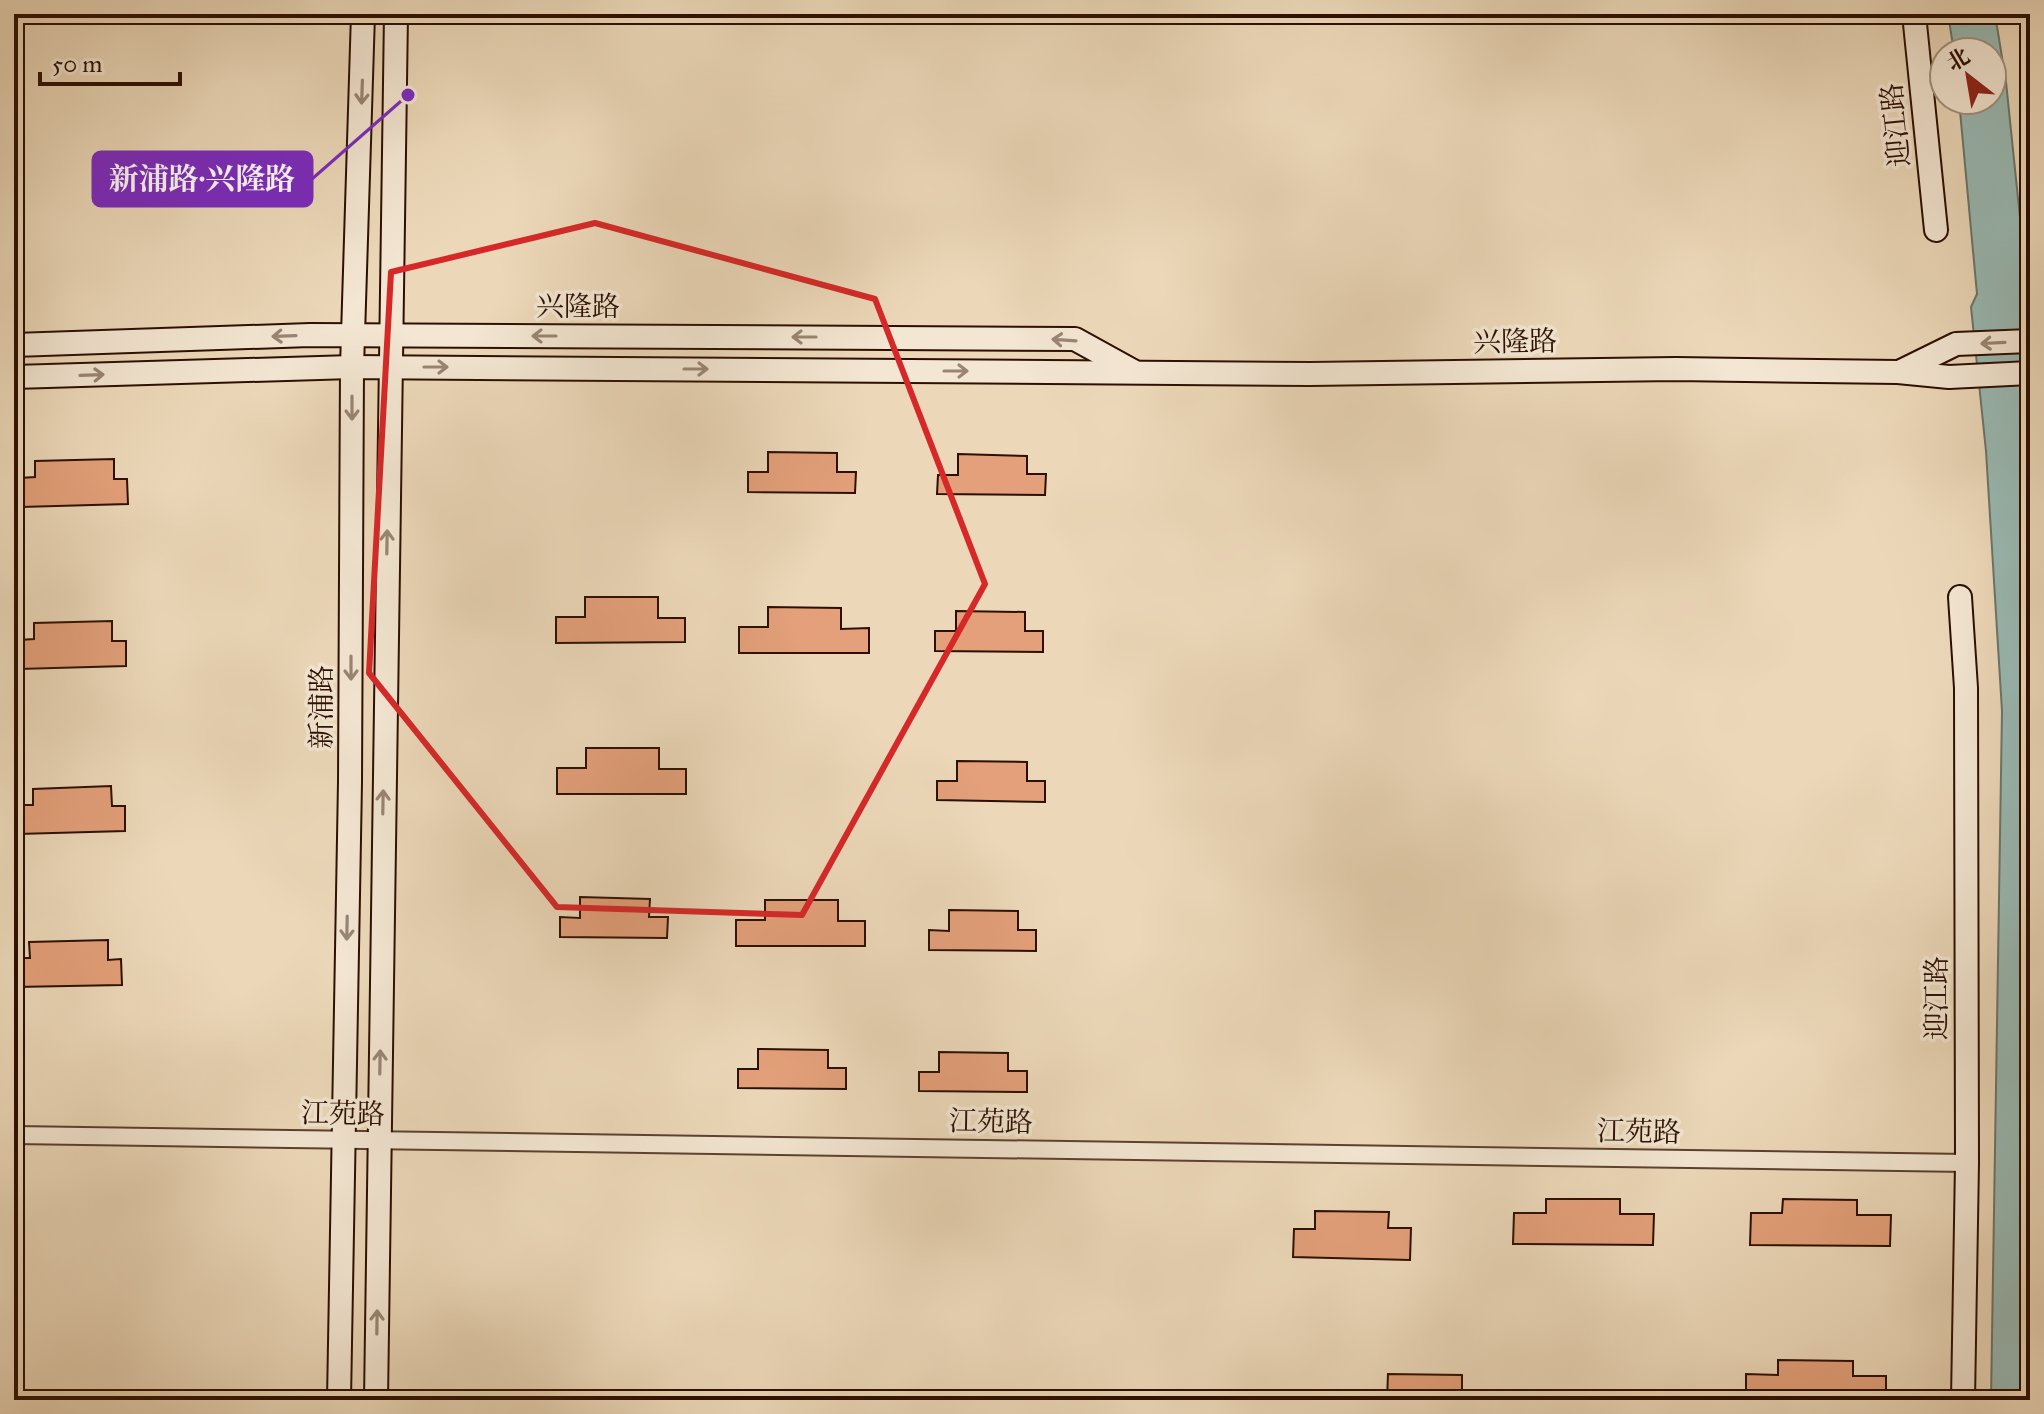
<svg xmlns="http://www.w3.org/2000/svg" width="2044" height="1414" font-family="'IM FELL Great Primer','Noto Serif SC',serif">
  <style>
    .water { fill: #99b9b3; stroke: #6d756b; stroke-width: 2 }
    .building { fill: #e3a07a; stroke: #2c0f00; stroke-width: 2 }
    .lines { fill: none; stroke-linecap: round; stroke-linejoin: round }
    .street-casing { stroke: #5c412e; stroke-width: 20 }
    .secondary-casing { stroke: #2c0f00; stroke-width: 26 }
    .street { stroke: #f3e6d2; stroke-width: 16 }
    .secondary { stroke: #f3e6d2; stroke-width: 22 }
    .oneway { stroke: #998574 }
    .marked { fill: none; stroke: #d62828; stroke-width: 6; stroke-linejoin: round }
    .labels { text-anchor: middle; stroke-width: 7; stroke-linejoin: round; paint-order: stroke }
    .street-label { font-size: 28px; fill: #2c0f00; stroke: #f3e6d2 }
    .leader { fill: none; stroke: #7b2cbf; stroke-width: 3 }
    .callout-dot { fill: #7b2cbf; stroke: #f3e6d2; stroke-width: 3 }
    .callout { fill: #7b2cbf; stroke: #7b2cbf; stroke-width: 3 }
    .callout-label { font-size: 30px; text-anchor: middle; font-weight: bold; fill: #fff }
  </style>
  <rect width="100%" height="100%" fill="#ecd8b9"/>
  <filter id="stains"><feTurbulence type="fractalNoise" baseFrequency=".0025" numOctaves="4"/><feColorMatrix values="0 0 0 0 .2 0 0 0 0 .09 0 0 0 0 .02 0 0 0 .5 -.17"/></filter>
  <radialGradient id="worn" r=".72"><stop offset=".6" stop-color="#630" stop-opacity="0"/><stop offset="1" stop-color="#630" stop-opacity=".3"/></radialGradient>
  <!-- water -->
  <polygon class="water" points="1948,14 1995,14 2006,82 2029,305 2030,1400 1991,1400 2002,711 1986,451 1971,307 1977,294 1959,100 1992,100 1992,52 1954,52"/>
  <!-- building -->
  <g class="building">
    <polygon points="768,452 837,453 837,472 856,472 855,493 748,492 748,472 768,472"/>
    <polygon points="958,454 1027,456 1027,474 1046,474 1045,495 937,494 938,475 958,475"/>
    <polygon points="114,459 114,479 127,479 128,504 21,507 20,478 35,477 35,461"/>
    <polygon points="585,597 658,597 658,618 685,618 685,642 556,643 556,617 585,617"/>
    <polygon points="768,607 841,608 841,629 869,628 869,653 739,653 739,627 768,627"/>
    <polygon points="956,611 1025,612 1025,631 1043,631 1043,652 935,651 935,631 956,631"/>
    <polygon points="112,621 112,641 126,641 126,666 19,669 19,640 34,639 34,623"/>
    <polygon points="586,748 659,748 659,769 686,769 686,794 557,794 557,768 586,768"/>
    <polygon points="957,761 1027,762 1027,781 1045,781 1045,802 937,800 937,781 957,781"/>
    <polygon points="111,786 112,806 125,806 125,831 18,834 18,805 33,805 33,789"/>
    <polygon points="580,897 650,899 649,917 668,917 667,938 560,937 560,917 580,918"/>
    <polygon points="765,900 838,900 838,921 865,921 865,946 736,946 736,920 765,920"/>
    <polygon points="949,910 1018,911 1018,930 1036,930 1036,951 929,950 929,930 949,931"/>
    <polygon points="108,940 108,960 121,959 122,985 15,987 14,958 30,958 29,942"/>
    <polygon points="758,1049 828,1050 828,1068 846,1068 846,1089 738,1088 738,1069 758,1069"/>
    <polygon points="939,1052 1008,1053 1008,1071 1027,1071 1027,1092 919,1091 919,1072 939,1072"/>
    <polygon points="1546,1199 1620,1199 1620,1214 1654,1214 1653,1245 1513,1244 1514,1213 1546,1213"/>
    <polygon points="1783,1199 1857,1200 1857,1215 1891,1215 1890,1246 1750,1245 1751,1213 1782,1213"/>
    <polygon points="1315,1211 1389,1212 1388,1228 1411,1228 1410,1260 1293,1257 1294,1229 1315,1229"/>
    <polygon points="1778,1360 1853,1361 1853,1376 1886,1376 1886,1400 1746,1400 1746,1374 1778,1375"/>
    <polygon points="1388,1374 1462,1375 1462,1400 1387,1400"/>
  </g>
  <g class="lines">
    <!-- street casing -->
    <g class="street-casing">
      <polyline id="street" points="14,1135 1967,1163"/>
    </g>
    <!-- secondary casing -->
    <g class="secondary-casing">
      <g id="secondary">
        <polyline points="1914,14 1936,230"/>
        <polyline points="14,345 310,335 1075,339 1133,371"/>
        <polyline points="1899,372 1956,344 2030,341"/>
        <polyline points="14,377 352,367 1310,374 1676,369 1898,372 1949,377 2030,373"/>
        <polyline points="1960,597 1966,688 1967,1163 1963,1400"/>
        <polyline points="339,1400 350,782 352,367 363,14"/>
        <polyline points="376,1400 396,14"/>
      </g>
    </g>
    <!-- street -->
    <use href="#street" class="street"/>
    <!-- secondary -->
    <use href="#secondary" class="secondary"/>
  </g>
  <!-- one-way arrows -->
  <defs><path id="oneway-shaft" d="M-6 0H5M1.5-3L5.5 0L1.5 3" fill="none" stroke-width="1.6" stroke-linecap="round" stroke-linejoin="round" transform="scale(2)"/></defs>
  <g class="oneway">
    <use href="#oneway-shaft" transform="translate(362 92) rotate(92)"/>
    <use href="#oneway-shaft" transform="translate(284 336) rotate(178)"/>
    <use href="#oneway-shaft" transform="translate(544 336) rotate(-180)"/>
    <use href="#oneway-shaft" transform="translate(804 337) rotate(-180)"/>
    <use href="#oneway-shaft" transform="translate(1064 340) rotate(-176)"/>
    <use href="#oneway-shaft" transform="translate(1993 343) rotate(177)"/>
    <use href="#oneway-shaft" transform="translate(436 367)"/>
    <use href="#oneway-shaft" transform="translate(696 369)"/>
    <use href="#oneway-shaft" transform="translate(956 371)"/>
    <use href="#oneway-shaft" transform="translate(92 375) rotate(-2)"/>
    <use href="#oneway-shaft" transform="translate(352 408) rotate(90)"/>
    <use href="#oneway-shaft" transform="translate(387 542) rotate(-89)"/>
    <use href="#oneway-shaft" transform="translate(351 668) rotate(90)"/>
    <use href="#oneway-shaft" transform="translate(383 802) rotate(-89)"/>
    <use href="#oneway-shaft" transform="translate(347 928) rotate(91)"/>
    <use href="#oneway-shaft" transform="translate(380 1062) rotate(-89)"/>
    <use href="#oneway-shaft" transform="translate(377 1322) rotate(-89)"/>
  </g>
  <!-- marked area -->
  <path class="marked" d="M 595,223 L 875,299 L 985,584 L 802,915 L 557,907 L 369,673 L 391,272 Z"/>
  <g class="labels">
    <!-- street labels -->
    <g class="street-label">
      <text transform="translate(1895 125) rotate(-96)" y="10">迎江路</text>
      <text x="578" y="316">兴隆路</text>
      <text transform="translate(1515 341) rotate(-1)" y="10">兴隆路</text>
      <text transform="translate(321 707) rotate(-90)" y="10">新浦路</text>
      <text transform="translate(1936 998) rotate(-90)" y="10">迎江路</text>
      <text transform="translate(343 1113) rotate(1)" y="10">江苑路</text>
      <text transform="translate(991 1121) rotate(1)" y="10">江苑路</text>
      <text transform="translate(1639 1131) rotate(1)" y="10">江苑路</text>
    </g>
  </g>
  <!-- callouts -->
  <path class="leader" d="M408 95L312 179"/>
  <circle class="callout-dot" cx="408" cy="95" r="8"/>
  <rect class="callout" x="93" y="152" width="219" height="54" rx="8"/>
  <g class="callout-label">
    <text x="202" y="189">新浦路·兴隆路</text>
  </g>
  <!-- margin -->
  <rect width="2044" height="1414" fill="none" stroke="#ecd8b9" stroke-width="48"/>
  <rect x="16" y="16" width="2012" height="1382" fill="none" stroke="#2c0f00" stroke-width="4"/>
  <rect x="24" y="24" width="1996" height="1366" fill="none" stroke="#2c0f00" stroke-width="2"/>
  <!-- north arrow -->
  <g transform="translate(1968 76) rotate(329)"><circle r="38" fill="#f3e6d2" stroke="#a3907e" stroke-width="2"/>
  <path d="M0-6L14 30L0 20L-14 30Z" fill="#8f2418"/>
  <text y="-12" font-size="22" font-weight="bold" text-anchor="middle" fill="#2c0f00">北</text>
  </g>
  <!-- scale -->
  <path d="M40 72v12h140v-12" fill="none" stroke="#2c0f00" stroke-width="4"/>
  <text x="52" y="72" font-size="24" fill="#2c0f00" stroke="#f3e6d2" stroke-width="6" paint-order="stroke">50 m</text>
  <rect width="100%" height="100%" filter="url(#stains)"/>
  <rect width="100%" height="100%" fill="url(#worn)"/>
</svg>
